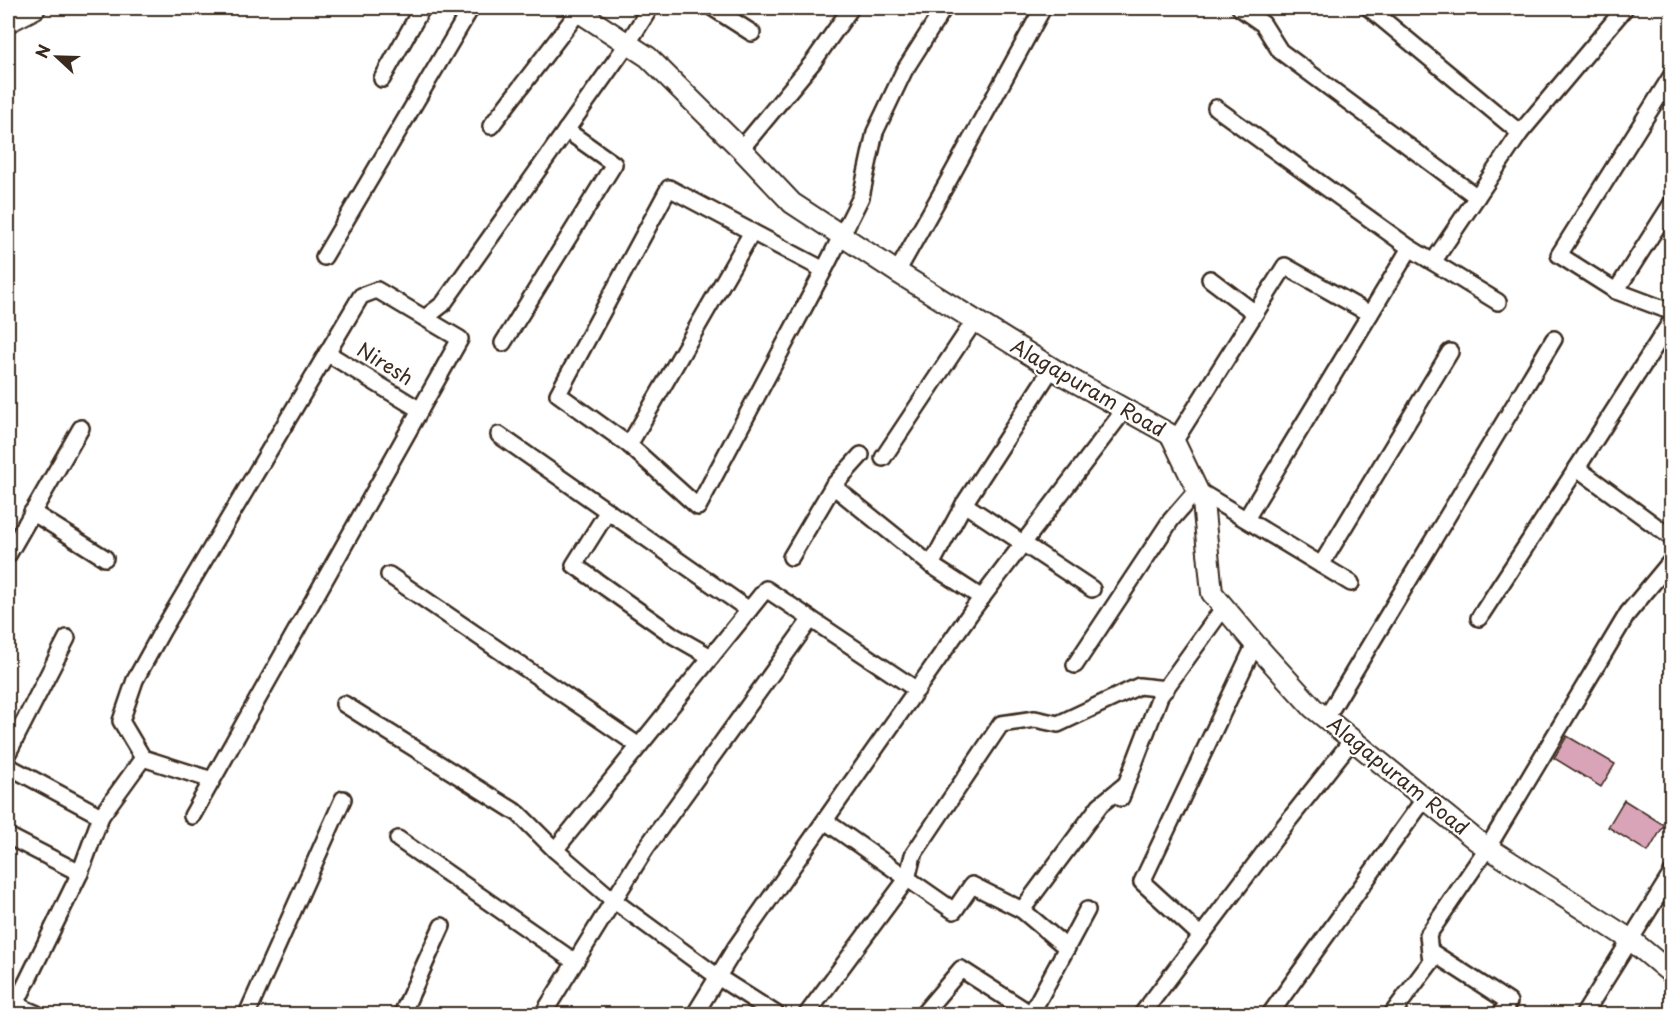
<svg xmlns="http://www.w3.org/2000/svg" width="1679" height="1022" font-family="'Playpen Sans',sans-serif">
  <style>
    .building { fill: #d9a3b8; stroke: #3b2a1e; stroke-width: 1.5 }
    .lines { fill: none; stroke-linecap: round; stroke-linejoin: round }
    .minor-casing { stroke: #3b2a1e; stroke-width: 20 }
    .major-casing { stroke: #3b2a1e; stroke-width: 24 }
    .minor { stroke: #fff; stroke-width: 15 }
    .major { stroke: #fff; stroke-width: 20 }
    .labels { text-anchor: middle; stroke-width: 4.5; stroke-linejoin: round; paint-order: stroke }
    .street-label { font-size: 20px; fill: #3b2a1e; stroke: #fff }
  </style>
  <rect width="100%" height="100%" fill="#fff"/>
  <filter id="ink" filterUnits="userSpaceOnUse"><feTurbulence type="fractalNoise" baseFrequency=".0167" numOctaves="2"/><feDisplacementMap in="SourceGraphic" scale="12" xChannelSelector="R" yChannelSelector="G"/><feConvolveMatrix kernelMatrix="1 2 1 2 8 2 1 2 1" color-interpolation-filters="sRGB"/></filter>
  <g filter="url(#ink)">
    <!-- building -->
    <g class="building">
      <polygon points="1567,736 1615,764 1601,787 1554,758"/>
      <polygon points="1624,800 1664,825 1648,852 1608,827"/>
    </g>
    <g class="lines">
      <!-- minor casing -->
      <g class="minor-casing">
        <g id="minor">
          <polyline points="713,8 752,33"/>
          <polyline points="1240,8 1263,24 1280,51 1477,197"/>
          <polyline points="1369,8 1520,133"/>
          <polyline points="1672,75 1559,255 1616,291 1672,312"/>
          <polyline points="382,79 422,8"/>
          <polyline points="1216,108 1410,248 1498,302"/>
          <polyline points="491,126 579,11"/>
          <polyline points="741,149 813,62 851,8"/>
          <polyline points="324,257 471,8"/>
          <polyline points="1433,262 1520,133 1625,8"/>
          <polyline points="824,270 669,188 558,394 629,445 698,507 824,270 861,197 875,132 904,71 944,8"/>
          <polyline points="897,272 951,176 1043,8"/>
          <polyline points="1210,279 1255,313"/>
          <polyline points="1616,291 1672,203"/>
          <polyline points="425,318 443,304 628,43 650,8"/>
          <polyline points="1672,320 1577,468 1672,538"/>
          <polyline points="503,343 614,164 566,130"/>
          <polyline points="327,353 420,410"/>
          <polyline points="499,435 749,610"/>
          <polyline points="1174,442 1285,266 1370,314"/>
          <polyline points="629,445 752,232"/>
          <polyline points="883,458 975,320"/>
          <polyline points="833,486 931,565 964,504 1052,368"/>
          <polyline points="964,504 1092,589"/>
          <polyline points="608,511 574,565 674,636 711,657"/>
          <polyline points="32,512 105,558"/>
          <polyline points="1246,519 1410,248"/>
          <polyline points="8,555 81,428"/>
          <polyline points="791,557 833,486 861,455"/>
          <polyline points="931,565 982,598"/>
          <polyline points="1321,565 1450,352"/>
          <polyline points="389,575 639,746"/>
          <polyline points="1479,618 1577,468"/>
          <polyline points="1075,665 1171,520 1197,490 1351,583"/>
          <polyline points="344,704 519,814 555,850 613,900 718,977 776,1014"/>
          <polyline points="1326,718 1554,339"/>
          <polyline points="8,753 67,638"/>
          <polyline points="8,766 101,816 80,873 11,1014"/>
          <polyline points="1121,798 1160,696 1224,607"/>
          <polyline points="101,816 143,758"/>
          <polyline points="192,816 460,339 377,290 361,296 162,631 135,680 121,721 143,758 212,780"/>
          <polyline points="825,821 954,911 972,885 1022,910 1067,948"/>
          <polyline points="8,836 80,873"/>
          <polyline points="398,839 575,962"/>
          <polyline points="555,850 766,589 917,690"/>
          <polyline points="1022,910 1100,805 1126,784"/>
          <polyline points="1201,936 1142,882 1255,644"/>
          <polyline points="1430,951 1509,1002 1500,1014"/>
          <polyline points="16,1005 37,1014"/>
          <polyline points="247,1014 343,799"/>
          <polyline points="402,1014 442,926"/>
          <polyline points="543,1014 646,848 811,619"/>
          <polyline points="695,1014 736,947 974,608 1125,409"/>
          <polyline points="807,1014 907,879 913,855 1001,724 1035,719 1058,724 1139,686 1166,689"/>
          <polyline points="923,1014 961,969 1031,1014"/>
          <polyline points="1031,1014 1087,910"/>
          <polyline points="1142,1014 1285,825 1353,739"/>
          <polyline points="1270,1014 1425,798"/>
          <polyline points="1392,1014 1431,962 1428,935 1488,847 1628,613 1672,560"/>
          <polyline points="1584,1014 1672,873"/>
        </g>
      </g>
      <!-- major casing -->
      <g class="major-casing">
        <g id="major">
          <polyline points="573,8 648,57 741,149 792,203 897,272 1063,375 1171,435 1203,502 1212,593 1255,644 1313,708 1476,840 1631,940 1672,974"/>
          <polyline points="8,22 35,8"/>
        </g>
      </g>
      <!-- minor -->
      <use href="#minor" class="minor"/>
      <!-- major -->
      <use href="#major" class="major"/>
    </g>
  </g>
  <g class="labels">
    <!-- street labels -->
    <g class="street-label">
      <text transform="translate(385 364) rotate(32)" y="7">Niresh</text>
      <text transform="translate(1088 388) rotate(30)" y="7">Alagapuram Road</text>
      <text transform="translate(1398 776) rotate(39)" y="7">Alagapuram Road</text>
    </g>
  </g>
  <!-- margin -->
  <rect width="1679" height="1022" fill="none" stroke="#fff" stroke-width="30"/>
  <rect x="15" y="15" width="1649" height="992" fill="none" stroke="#3b2a1e" stroke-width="2" filter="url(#ink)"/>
  <!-- north arrow -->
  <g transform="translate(57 57) rotate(292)" stroke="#ffffff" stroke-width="4.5" paint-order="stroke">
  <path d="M0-4.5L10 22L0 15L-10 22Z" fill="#3b2a1e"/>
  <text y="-9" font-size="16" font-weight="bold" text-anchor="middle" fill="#3b2a1e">N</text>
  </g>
</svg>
